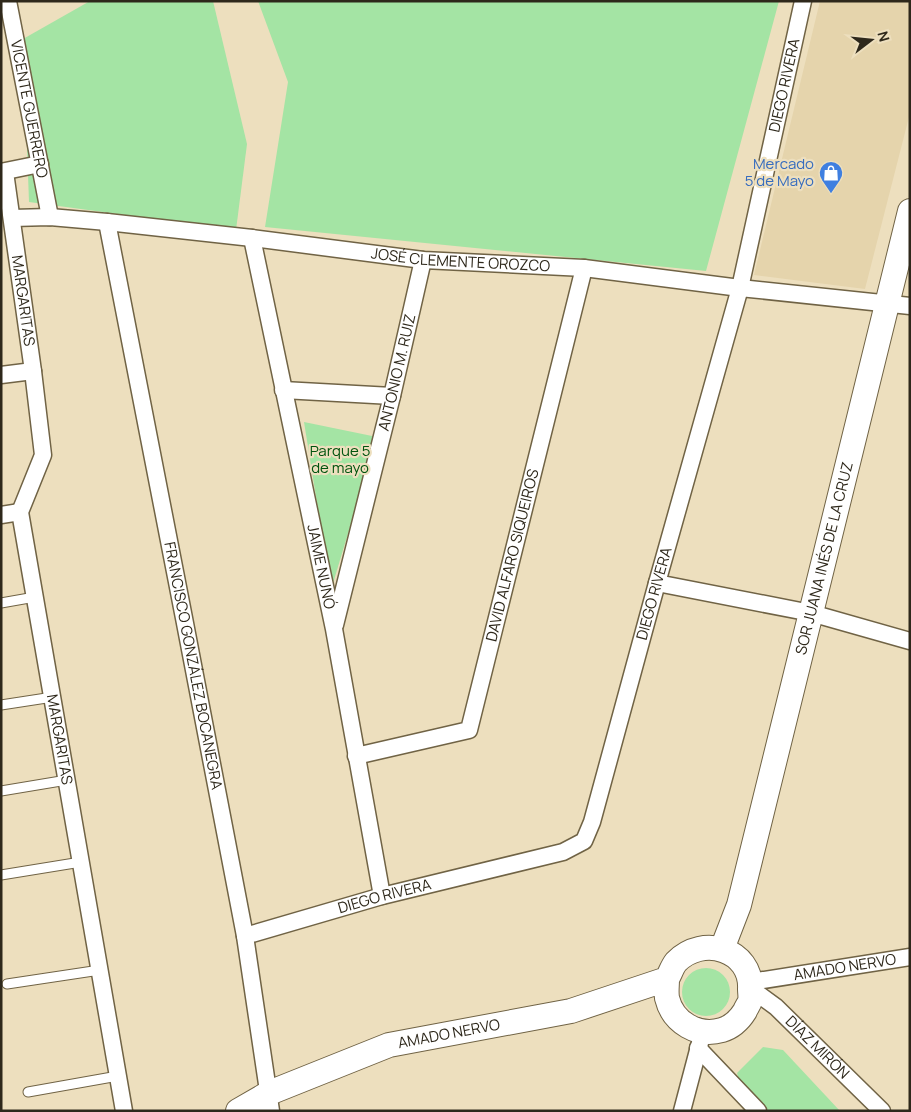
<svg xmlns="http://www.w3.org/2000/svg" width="911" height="1112" font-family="Manrope,sans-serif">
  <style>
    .built { fill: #e5d4ac }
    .green { fill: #a4e4a4 }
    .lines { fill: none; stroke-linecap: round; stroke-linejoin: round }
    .service-casing { stroke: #706345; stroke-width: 11 }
    .minor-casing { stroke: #706345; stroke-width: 19 }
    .secondary-casing { stroke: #706345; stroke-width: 26 }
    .service { stroke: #fff; stroke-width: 9 }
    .minor { stroke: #fff; stroke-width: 16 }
    .secondary { stroke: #fff; stroke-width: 24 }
    .labels { text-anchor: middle; stroke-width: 4.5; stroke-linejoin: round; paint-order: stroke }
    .street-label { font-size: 15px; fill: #2e281b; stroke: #eddfbe }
    .shop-label { font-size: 15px; fill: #366cbe; stroke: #eddfbe; text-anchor: end }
    .park-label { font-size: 15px; fill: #01540f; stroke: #eddfbe }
  </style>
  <rect width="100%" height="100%" fill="#eddfbe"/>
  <!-- built -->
  <polygon class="built" points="820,1 910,1 910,113 865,289 754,275"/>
  <!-- green -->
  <g class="green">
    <polygon points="90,1 213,1 247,144 236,230 29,202 23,39"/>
    <polygon points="258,1 779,1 706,271 265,227 288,82"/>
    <polygon points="304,422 377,437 331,590"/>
    <circle cx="706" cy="992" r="24"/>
    <polygon points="763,1047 783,1050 840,1111 763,1111 741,1087 737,1073"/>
  </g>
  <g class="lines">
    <!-- service casing -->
    <g class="service-casing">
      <g id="service">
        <polyline points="1,603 35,597"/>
        <polyline points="1,705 53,697"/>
        <polyline points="1,791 67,780"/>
        <polyline points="1,875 81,862"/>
        <polyline points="7,984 100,970"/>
        <polyline points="28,1092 118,1076"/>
      </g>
    </g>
    <!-- minor casing -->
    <g class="minor-casing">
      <g id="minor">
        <path id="s1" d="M 8,1 L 50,217"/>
        <polyline points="1,172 40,164"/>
        <path id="s2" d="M 5,172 L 33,371 L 43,455 L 20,512 L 124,1111"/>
        <path id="s3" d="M 12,218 L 50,217 L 107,222 L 252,238 L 423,260 L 584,268 L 740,288 L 910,306"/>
        <path id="s4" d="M 107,222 L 184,618 L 245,936 L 271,1111"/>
        <path id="s5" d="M 252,238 L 334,629 L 382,896"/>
        <polyline points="1,375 33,371"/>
        <polyline points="283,390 392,396"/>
        <polyline points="1,515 20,512"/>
        <polyline points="657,583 811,613 910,641"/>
        <path id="s6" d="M 335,625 L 392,396 L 423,260"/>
        <path id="s7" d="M 356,756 L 469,730 L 584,268"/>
        <path id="s8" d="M 245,936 L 382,896 L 563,852 L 584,841 L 592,822 L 657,583 L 740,288 L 803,1"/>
        <path id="s9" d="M 751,982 L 910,957"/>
        <path id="s10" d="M 750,988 L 776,1007 L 882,1111"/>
        <polyline points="698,1048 758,1111"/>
        <polyline points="682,1111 701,1039"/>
      </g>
    </g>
    <!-- secondary casing -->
    <g class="secondary-casing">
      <g id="secondary">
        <path id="s11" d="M 722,949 L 739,905 L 910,211"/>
        <path id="s12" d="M 238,1111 L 269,1093 L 389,1045 L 571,1011 L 667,979 C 670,974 672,967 676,962 C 703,934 752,950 750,989 C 750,993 751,997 750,1001 C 749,1004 746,1008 745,1011 C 740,1019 732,1027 722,1030 C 698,1037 673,1023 667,998 C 666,992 667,985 667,979"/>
      </g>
    </g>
    <!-- service -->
    <use href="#service" class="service"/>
    <!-- minor -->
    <use href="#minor" class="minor"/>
    <!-- secondary -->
    <use href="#secondary" class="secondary"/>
  </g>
  <!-- icons -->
  <defs>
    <g id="shop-pin" transform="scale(1.25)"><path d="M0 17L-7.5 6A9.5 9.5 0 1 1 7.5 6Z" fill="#3f7fe0" stroke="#eddfbe"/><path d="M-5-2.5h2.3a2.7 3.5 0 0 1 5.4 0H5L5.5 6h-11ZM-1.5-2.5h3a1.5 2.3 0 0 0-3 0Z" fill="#fff"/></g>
  </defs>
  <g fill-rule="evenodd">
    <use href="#shop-pin" x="831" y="173"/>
  </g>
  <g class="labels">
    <!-- street labels -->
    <g class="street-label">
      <text dy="5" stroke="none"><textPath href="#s8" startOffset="1135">DIEGO RIVERA</textPath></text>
      <text dy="5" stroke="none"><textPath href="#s1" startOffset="110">VICENTE GUERRERO</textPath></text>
      <text dy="5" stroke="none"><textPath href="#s3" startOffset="451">JOSÉ CLEMENTE OROZCO</textPath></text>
      <text dy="5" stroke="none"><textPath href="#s2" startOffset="130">MARGARITAS</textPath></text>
      <text dy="5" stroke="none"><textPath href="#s6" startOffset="260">ANTONIO M. RUIZ</textPath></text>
      <text dy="5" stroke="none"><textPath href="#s7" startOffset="296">DAVID ALFARO SIQUEIROS</textPath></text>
      <text dy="5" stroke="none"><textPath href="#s11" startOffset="404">SOR JUANA INÉS DE LA CRUZ</textPath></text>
      <text dy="5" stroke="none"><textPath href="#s5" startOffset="336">JAIME NUNÓ</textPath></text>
      <text dy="5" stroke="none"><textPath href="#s8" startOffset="610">DIEGO RIVERA</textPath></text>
      <text dy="5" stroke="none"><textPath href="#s4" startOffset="452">FRANCISCO GONZÁLEZ BOCANEGRA</textPath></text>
      <text dy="5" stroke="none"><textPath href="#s2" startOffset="578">MARGARITAS</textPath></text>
      <text dy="5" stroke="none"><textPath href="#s8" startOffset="145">DIEGO RIVERA</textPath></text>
      <text dy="5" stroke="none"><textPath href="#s9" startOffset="95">AMADO NERVO</textPath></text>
      <text dy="5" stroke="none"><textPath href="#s12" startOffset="226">AMADO NERVO</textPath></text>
      <text dy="5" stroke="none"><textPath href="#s10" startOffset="90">DÍAZ MIRÓN</textPath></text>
    </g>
    <!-- shop labels -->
    <g class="shop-label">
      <text x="814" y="169">Mercado<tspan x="814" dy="17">5 de Mayo</tspan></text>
    </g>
    <!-- park labels -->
    <g class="park-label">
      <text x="340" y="456">Parque 5<tspan x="340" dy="17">de mayo</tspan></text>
    </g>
  </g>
  <!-- border -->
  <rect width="911" height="1112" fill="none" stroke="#2e281b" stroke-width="5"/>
  <!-- north arrow -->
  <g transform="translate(871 40) rotate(74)" stroke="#eddfbe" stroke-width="4" paint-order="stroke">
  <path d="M0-4L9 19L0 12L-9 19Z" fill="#2e281b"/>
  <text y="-8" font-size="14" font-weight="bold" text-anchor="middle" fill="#2e281b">N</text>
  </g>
</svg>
